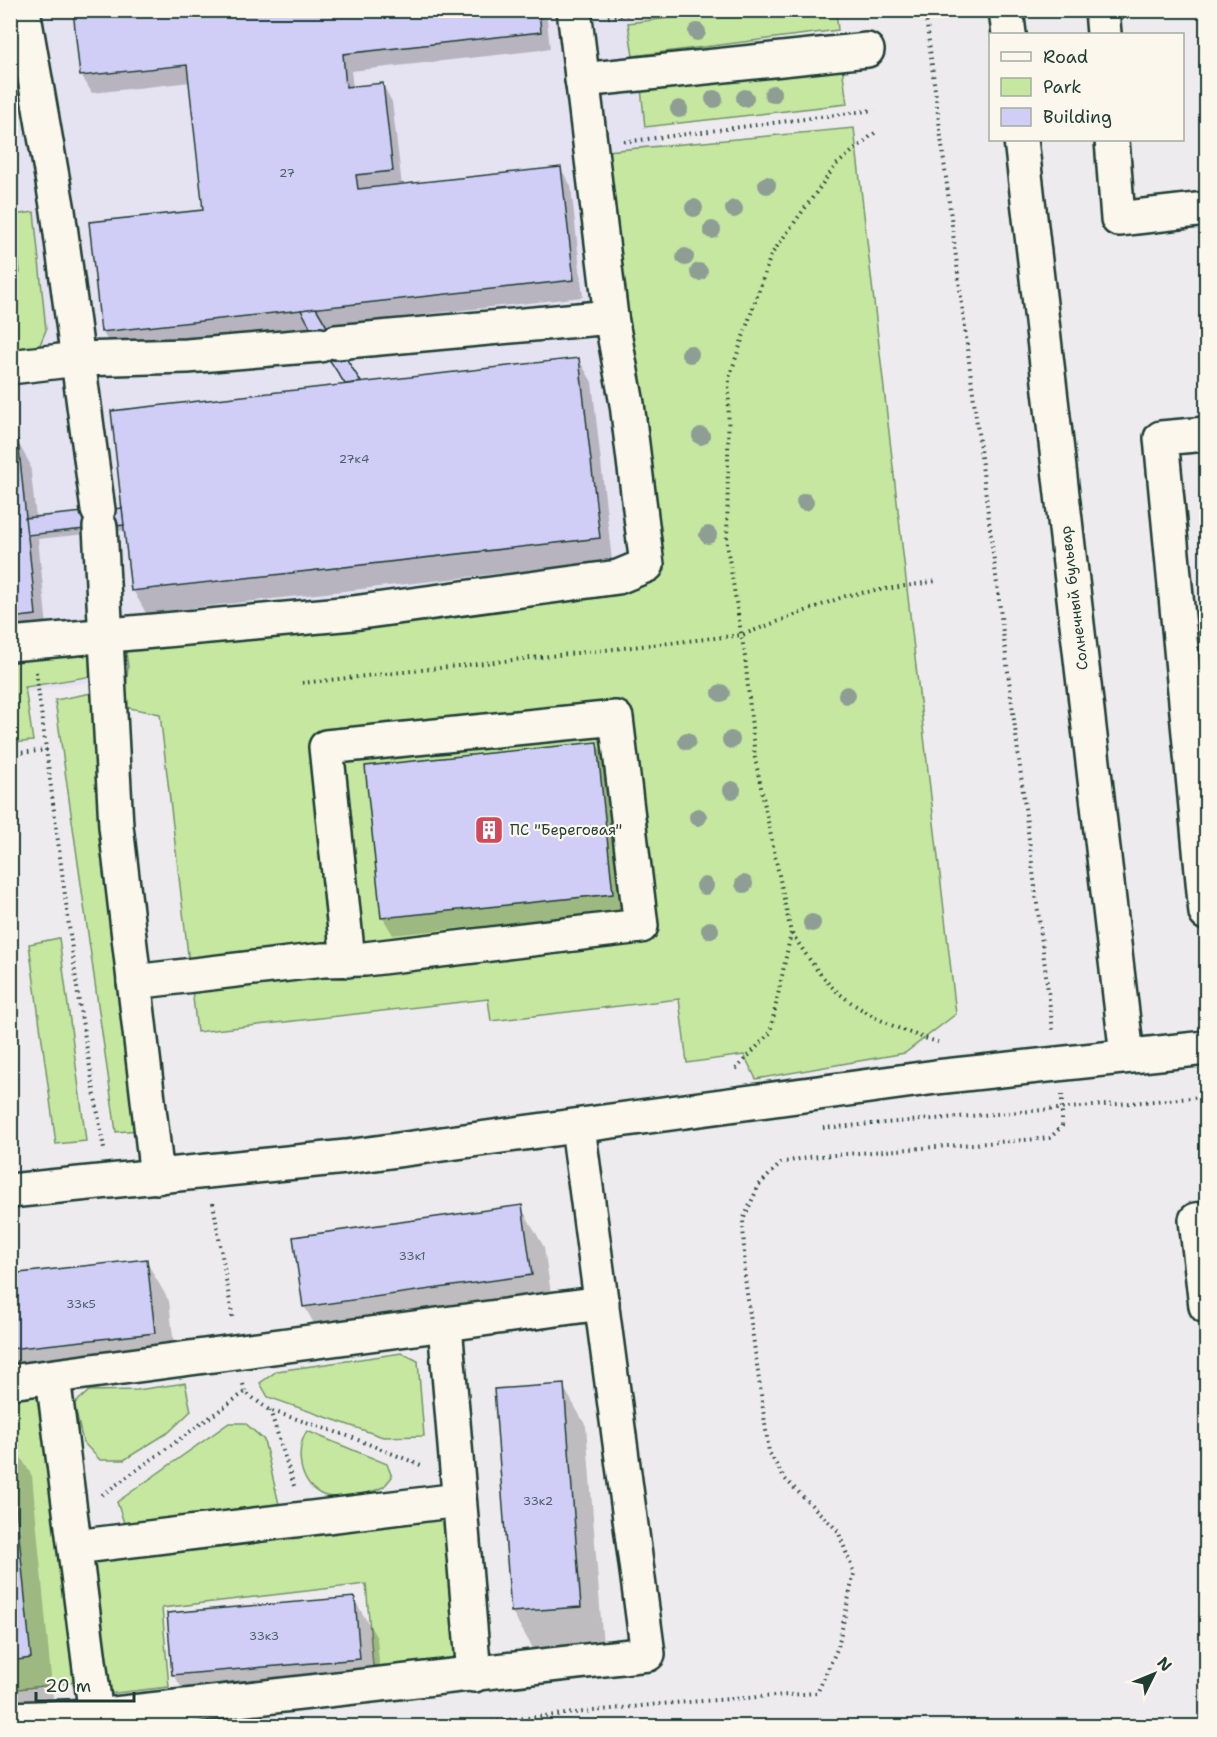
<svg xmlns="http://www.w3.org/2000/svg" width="1217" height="1737" font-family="'Shantell Sans',sans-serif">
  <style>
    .built { fill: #e5e2f1 }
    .green { fill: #c5e7a0; stroke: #72926a; stroke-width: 1.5 }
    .shadow { fill: #0003 }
    .building { fill: #d0cef7; stroke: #1f3d34; stroke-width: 1.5 }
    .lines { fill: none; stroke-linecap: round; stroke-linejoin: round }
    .minor-casing { stroke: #1f3d34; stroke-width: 38 }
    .path { stroke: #1f3d34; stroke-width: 4; stroke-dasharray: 1.5 4.5; stroke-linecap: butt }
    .minor { stroke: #fbf7ec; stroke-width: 33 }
    .tree { fill: #8e9e94 }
    .labels { text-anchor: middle; stroke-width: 4.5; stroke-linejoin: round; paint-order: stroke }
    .number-label { font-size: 12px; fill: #4b6165 }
    .street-label { font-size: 15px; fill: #1f3d34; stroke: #fbf7ec }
    .poi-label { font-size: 15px; fill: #1f3d34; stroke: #fbf7ec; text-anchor: start }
  </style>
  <rect width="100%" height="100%" fill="#eeebef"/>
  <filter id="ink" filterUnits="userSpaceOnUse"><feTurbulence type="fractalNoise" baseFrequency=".0167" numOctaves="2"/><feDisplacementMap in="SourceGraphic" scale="12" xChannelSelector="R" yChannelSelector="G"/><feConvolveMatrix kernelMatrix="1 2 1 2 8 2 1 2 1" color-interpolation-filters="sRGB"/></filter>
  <g filter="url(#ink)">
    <!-- built -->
    <polygon class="built" points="11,11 644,11 707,607 144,673 11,695"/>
    <!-- green -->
    <g class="green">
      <polygon points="726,11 836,11 838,30 633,56 628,23"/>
      <polygon points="842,66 847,104 645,127 641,88"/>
      <polygon points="854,128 956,1014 905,1053 756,1079 744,1055 687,1063 679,999 491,1021 488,999 197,1032 160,714 124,707 128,667 125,644 640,583 607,151"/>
      <polygon points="34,212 46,330 37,352 11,354 10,275 20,273 14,215"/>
      <polygon points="95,644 99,675 25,687 33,741 11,743 10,653"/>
      <polygon points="92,693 99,823 139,1130 116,1132 55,700"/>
      <polygon points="59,938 86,1141 56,1144 29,944"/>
      <polygon points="402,1353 418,1361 424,1436 383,1437 268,1397 260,1383 277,1371"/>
      <polygon points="185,1383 191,1411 169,1432 124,1460 100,1460 83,1442 74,1404 89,1391 137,1390"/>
      <polygon points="30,1391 42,1403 76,1682 11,1690 10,1394"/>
      <polygon points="229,1423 245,1423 264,1440 279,1504 124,1523 117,1502"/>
      <path d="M 307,1431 L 387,1464 L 392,1477 C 389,1480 386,1485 383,1487 C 371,1494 335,1500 323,1495 C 299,1485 294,1450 307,1431 Z"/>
      <polygon points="428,1518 444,1521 452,1533 461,1647 450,1662 373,1666 366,1584 162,1608 169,1687 107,1694 90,1580 93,1564 103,1556"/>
    </g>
    <!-- shadow -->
    <g class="shadow">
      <polygon points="74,10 546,10 550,49 351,71 353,88 383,85 392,102 402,186 561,169 571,186 583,297 325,325 361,384 579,360 592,382 612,561 146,613 133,590 126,530 38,539 48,637 10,641 10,442 17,441 30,464 36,518 123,509 347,386 313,327 112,348 102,331 205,211 191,82 92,93 82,76"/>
      <polygon points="596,743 606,760 622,911 393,935 383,918 366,767"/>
      <polygon points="521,1207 544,1247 554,1314 327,1346 304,1306"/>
      <polygon points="146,1261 169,1301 177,1372 10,1391 10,1276"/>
      <polygon points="563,1386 586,1426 603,1646 535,1652 512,1612"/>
      <polygon points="10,1439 32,1476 53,1698 10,1702"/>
      <polygon points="354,1599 377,1638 382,1699 197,1714 174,1675"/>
    </g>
    <!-- building -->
    <g class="building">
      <polygon points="73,10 539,10 541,32 343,54 346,87 383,83 393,171 356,175 358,189 561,167 574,280 101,332 89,222 203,210 187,65 80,76"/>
      <polygon points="316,308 336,342 361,382 345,384 320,345 301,310"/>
      <polygon points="579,358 600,538 131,591 111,411"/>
      <polygon points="18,440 36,615 10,618 10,441"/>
      <polygon points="122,508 124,525 27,535 25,518"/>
      <polygon points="597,742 613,894 381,918 365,766"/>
      <polygon points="522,1205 532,1275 303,1307 293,1237"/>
      <polygon points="147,1259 155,1333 10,1349 10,1274"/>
      <polygon points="564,1384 581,1607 511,1612 494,1389"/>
      <polygon points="10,1445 31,1658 10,1661"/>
      <polygon points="355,1597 360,1659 172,1675 167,1613"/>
    </g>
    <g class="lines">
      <!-- minor casing -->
      <g class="minor-casing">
        <g id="minor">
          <polyline points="23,10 58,211 98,510"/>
          <polyline points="574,10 611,317"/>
          <polyline points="1006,10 1009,34"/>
          <polyline points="1102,10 1104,34"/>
          <polyline points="582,80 867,50"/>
          <polyline points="1021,140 1127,1056"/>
          <polyline points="1112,140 1118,219 1206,209"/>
          <polyline points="10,367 78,359 187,356 320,345"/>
          <polyline points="1206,434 1161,438 1206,913"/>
          <polyline points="100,527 116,826 157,1177"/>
          <polyline points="10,644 353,613 618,577 647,565 627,404 611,317 336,342"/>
          <polyline points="134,982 323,960 365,959 641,926 616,718 326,747 348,960"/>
          <polyline points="10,1191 346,1157 936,1077 1206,1048"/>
          <polyline points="1206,1219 1196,1220 1206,1306"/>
          <polyline points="445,1325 474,1675"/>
          <polyline points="53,1377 96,1716"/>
          <polyline points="10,1382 602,1303"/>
          <polyline points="75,1547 459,1500"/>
          <polyline points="10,1719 96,1716 648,1654 578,1127"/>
        </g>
      </g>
      <!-- path -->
      <g class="path">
        <polyline points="925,10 1053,1031"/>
        <polyline points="608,17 657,10"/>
        <polyline points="624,142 874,110"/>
        <polyline points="36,672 79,1003 104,1149"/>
        <polyline points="302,683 742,635 848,595 937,581"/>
        <polyline points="10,754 47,750"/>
        <path d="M 792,934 C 804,951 816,971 831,986 C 859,1013 902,1032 938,1042"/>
        <polyline points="736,1069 770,1033 791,933 755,758 745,657 727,546 729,378 771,255 836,165 877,131"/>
        <polyline points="823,1128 1204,1097"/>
        <polyline points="213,1203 233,1320"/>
        <polyline points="243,1384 245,1392 269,1410 351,1437 423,1466"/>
        <polyline points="270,1410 295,1489"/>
        <polyline points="102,1495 245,1392"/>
        <polyline points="450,1726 660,1704 817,1693 838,1647 854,1573 838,1531 784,1478 769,1452 745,1279 743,1220 759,1185 781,1163 808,1157 1050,1138 1062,1126 1062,1095"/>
      </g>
      <!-- minor -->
      <use href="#minor" class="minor"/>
    </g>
    <!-- trees -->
    <g class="tree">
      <circle cx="697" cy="32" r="9"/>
      <circle cx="773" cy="94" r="9"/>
      <circle cx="745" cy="98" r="9"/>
      <circle cx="714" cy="99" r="9"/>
      <circle cx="679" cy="109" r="9"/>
      <circle cx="767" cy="185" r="9"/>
      <circle cx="694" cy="208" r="9"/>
      <circle cx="734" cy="209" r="9"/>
      <circle cx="712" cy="230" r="9"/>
      <circle cx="685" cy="257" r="9"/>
      <circle cx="699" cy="272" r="9"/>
      <circle cx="690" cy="354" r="9"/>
      <circle cx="701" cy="436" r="9"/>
      <circle cx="805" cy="502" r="9"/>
      <circle cx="708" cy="535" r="9"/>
      <circle cx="721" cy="693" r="9"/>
      <circle cx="847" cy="695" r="9"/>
      <circle cx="731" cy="740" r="9"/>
      <circle cx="687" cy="741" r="9"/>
      <circle cx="732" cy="790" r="9"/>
      <circle cx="698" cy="817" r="9"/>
      <circle cx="744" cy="884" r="9"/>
      <circle cx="705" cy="886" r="9"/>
      <circle cx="812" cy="923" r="9"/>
      <circle cx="710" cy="930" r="9"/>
    </g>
  </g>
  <!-- icons -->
  <defs>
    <g id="building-square" transform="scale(1.5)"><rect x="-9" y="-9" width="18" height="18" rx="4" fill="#d1495b" stroke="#fbf7ec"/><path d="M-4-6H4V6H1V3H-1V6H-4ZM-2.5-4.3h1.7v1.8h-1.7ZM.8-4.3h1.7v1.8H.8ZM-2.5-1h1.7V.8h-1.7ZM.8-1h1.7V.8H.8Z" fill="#fff"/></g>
  </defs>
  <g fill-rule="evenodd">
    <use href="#building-square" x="489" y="830"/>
  </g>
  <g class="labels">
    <!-- number labels -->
    <g class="number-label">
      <text x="287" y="177">27</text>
      <text x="354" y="463">27к4</text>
      <text x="412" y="1260">33к1</text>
      <text x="81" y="1308">33к5</text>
      <text x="538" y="1505">33к2</text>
      <text x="264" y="1640">33к3</text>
    </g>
    <!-- street labels -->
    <g class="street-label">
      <text transform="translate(1074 598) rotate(-97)" y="5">Солнечный бульвар</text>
    </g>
    <!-- poi labels -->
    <g class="poi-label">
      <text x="510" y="835">ПС "Береговая"</text>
    </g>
  </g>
  <!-- margin -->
  <rect width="1217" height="1737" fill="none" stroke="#fbf7ec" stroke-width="36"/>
  <rect x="18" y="18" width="1181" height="1701" fill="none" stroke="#1f3d34" stroke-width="2" filter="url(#ink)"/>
  <!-- legend -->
  <rect x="989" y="33" width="195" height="108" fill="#fbf7ec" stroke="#a3ada2" stroke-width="1.5"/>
  <rect x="1001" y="52" width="30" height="9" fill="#fbf7ec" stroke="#a3ada2" stroke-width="1.5"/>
  <text x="1043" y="63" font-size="18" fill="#1f3d34">Road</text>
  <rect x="1001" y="78" width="30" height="18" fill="#c5e7a0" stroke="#a3ada2" stroke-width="1.5"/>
  <text x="1043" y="93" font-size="18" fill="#1f3d34">Park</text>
  <rect x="1001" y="108" width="30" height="18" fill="#d0cef7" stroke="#a3ada2" stroke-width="1.5"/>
  <text x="1043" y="123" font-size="18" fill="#1f3d34">Building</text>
  <!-- north arrow -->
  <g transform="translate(1154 1674) rotate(47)" stroke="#fbf7ec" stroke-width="4.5" paint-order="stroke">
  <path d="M0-4.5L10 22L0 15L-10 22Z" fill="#1f3d34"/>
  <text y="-9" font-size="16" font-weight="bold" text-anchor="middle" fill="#1f3d34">N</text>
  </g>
  <!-- scale -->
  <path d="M36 1692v9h98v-9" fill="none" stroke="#1f3d34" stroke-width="3"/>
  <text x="45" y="1692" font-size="18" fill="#1f3d34" stroke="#fbf7ec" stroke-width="4.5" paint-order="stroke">20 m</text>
</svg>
